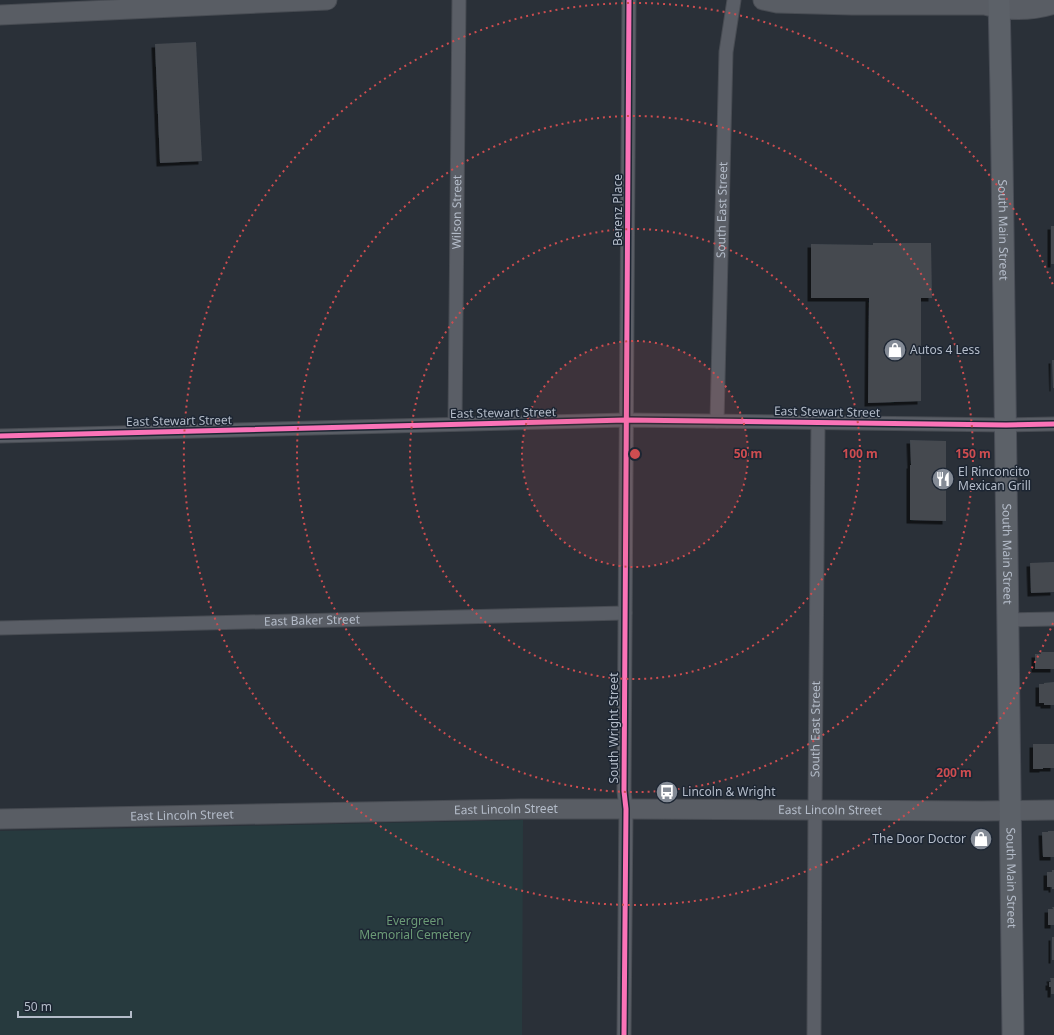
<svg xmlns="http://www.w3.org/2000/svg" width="1054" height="1035" font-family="'Noto Sans',sans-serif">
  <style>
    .green { fill: #273a3e }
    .building { fill: #444950; filter: url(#shadow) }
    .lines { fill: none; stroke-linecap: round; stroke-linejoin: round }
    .street-casing { stroke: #484c53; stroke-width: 15 }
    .secondary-casing { stroke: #484c53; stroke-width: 21 }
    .primary-casing { stroke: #484c55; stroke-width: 23 }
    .street { stroke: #5a5e66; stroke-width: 13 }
    .secondary { stroke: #595d64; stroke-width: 19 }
    .primary { stroke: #5c6168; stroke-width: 21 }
    .cycleway-casing { stroke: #1d2633; stroke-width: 8 }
    .cycleway { stroke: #fb73b8; stroke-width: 5 }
    .ring { fill: none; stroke: #ce4d50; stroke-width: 2; stroke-dasharray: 2 4 }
    .labels { text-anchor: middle; stroke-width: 3; stroke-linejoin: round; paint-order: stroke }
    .street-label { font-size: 12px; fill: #b4bcc9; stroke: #1d2633 }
    .poi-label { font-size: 12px; fill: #b4bcc9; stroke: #1d2633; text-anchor: start }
    .park-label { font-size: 12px; fill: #6b9a76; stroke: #1d2633 }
    .centre { fill: #ce4d50; stroke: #1d2633; stroke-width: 2 }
    .ring-label { font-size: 12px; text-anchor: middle; font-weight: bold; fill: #ce4d50; stroke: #1d2633; stroke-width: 3; stroke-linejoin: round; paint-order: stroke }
  </style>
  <defs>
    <filter id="shadow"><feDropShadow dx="-3.5" dy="3.5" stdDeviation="0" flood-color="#0009"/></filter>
  </defs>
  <rect width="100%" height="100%" fill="#2a3038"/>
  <!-- green -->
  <polygon class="green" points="523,820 522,1035 0,1035 0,831"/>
  <!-- building -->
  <g class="building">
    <polygon points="196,42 202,161 160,163 155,44"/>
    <rect x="1051" y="226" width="3" height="38"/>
    <polygon points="873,243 931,243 932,298 921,298 921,401 868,403 869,298 811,298 811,244 873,245"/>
    <polygon points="1052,360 1054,360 1054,388 1053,388"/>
    <polygon points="910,440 946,441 946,521 910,520 910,465 911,465"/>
    <polygon points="1054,562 1054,592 1031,593 1030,563"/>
    <polygon points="1041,652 1054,652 1054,669 1035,669 1035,654 1041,654"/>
    <polygon points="1054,682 1054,705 1044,705 1044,703 1039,703 1039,684 1044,684 1044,683"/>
    <polygon points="1033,744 1054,744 1054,768 1043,768 1043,769 1033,769"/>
    <polygon points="1048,831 1054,831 1054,857 1043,857 1042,832 1048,832"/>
    <polygon points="1052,870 1054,870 1054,889 1052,889 1052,887 1047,887 1047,872 1052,872"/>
    <polygon points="1052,907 1054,907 1054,925 1048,925 1048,909 1053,909"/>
    <rect x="1052" y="937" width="2" height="23"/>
    <polygon points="1050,978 1054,978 1054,994 1051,994 1051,987 1049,987 1049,982 1051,982"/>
  </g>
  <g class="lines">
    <!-- street casing -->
    <g class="street-casing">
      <g id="street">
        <path id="s1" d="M 717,421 L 726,52 L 734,0"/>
        <path id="s2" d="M 455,424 L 459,0"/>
        <polyline points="0,436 626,420 1006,425 1054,424"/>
        <polyline points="1009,620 1054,619"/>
        <path id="s3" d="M 0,628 L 625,613"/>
        <polyline points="624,1035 626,809 624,791 629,0"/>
        <path id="s4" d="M 814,1035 L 815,810 L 818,422"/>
      </g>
    </g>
    <!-- secondary casing -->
    <g class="secondary-casing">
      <g id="secondary">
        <path d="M 763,0 L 777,3 L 852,5 L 985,5 C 1007,11 1032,11 1054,4"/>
        <polyline points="0,15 327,0"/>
        <path id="s5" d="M 0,819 L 521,809 L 626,809 L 982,811 L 1054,810"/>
      </g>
    </g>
    <!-- primary casing -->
    <g class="primary-casing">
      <g id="primary">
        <path id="s6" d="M 999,0 L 1001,92 L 1003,231 L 1013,1035"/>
      </g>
    </g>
    <!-- street -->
    <use href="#street" class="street"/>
    <!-- secondary -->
    <use href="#secondary" class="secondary"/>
    <!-- primary -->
    <use href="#primary" class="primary"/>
    <!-- cycleway casing -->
    <g class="cycleway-casing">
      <g id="cycleway">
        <polyline points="0,436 626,420 1006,425 1054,424"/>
        <polyline points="624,1035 626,809 624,791 629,0"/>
      </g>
    </g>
    <!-- cycleway -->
    <use href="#cycleway" class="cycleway"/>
  </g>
  <!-- distance rings -->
  <circle cx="635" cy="454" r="113" fill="#ce4d50" fill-opacity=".12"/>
  <g class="ring">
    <circle cx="635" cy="454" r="113"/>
    <circle cx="635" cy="454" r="225"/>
    <circle cx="635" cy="454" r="338"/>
    <path d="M1053 623A451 451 0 1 1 1053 285"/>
  </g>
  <!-- icons -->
  <defs>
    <g id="shop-disc" transform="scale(1.15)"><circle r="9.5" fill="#848b96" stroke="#1d2633"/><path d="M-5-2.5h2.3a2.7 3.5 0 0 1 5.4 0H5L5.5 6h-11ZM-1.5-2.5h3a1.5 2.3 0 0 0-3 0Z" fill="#fff"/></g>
    <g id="restaurant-disc" transform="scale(1.15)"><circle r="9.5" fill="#848b96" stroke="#1d2633"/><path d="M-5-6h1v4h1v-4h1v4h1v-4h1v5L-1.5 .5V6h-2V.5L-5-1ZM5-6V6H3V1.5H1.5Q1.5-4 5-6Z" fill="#fff"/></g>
    <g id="bus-disc" transform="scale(1.15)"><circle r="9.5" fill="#848b96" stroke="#1d2633"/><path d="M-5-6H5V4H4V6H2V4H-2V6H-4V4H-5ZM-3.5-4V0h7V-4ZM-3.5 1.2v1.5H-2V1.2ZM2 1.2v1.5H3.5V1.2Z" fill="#fff"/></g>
  </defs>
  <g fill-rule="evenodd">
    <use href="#shop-disc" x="895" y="350"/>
    <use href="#restaurant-disc" x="943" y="479"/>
    <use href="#bus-disc" x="667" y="792"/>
    <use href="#shop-disc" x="981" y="839"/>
  </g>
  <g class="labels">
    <!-- street labels -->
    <g class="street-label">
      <text transform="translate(618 210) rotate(-90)" y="4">Berenz Place</text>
      <text dy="4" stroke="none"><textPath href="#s1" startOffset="211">South East Street</textPath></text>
      <text dy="4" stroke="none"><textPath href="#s2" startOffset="212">Wilson Street</textPath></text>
      <text dy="4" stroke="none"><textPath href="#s6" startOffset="230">South Main Street</textPath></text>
      <text transform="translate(827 412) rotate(1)" y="4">East Stewart Street</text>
      <text transform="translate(503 413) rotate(-1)" y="4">East Stewart Street</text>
      <text transform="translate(179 421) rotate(-1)" y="4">East Stewart Street</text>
      <text dy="4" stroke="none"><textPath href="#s6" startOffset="554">South Main Street</textPath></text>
      <text dy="4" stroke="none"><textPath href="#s3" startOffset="312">East Baker Street</textPath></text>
      <text transform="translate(614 728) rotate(-90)" y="4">South Wright Street</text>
      <text dy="4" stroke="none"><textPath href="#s4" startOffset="306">South East Street</textPath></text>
      <text dy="4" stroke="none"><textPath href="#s5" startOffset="506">East Lincoln Street</textPath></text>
      <text dy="4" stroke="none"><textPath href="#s5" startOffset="830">East Lincoln Street</textPath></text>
      <text dy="4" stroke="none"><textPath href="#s5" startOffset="182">East Lincoln Street</textPath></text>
      <text dy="4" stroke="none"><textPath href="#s6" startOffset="878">South Main Street</textPath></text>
    </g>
    <!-- poi labels -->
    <g class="poi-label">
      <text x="910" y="354">Autos 4 Less</text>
      <text x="958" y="476">El Rinconcito<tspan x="958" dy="14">Mexican Grill</tspan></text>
      <text x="682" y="796">Lincoln &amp; Wright</text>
      <text x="966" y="843" text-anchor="end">The Door Doctor</text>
    </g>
    <!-- park labels -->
    <g class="park-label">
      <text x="415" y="925">Evergreen<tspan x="415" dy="14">Memorial Cemetery</tspan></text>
    </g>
  </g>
  <circle cx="635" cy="454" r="6" class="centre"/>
  <g class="ring-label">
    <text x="748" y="458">50 m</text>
    <text x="860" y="458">100 m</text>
    <text x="973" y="458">150 m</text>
    <text x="954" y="777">200 m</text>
  </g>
  <!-- scale -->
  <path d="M18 1011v6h113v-6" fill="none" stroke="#b4bcc9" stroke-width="2"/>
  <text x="24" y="1011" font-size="12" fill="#b4bcc9" stroke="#1d2633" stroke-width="3" paint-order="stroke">50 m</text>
</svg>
